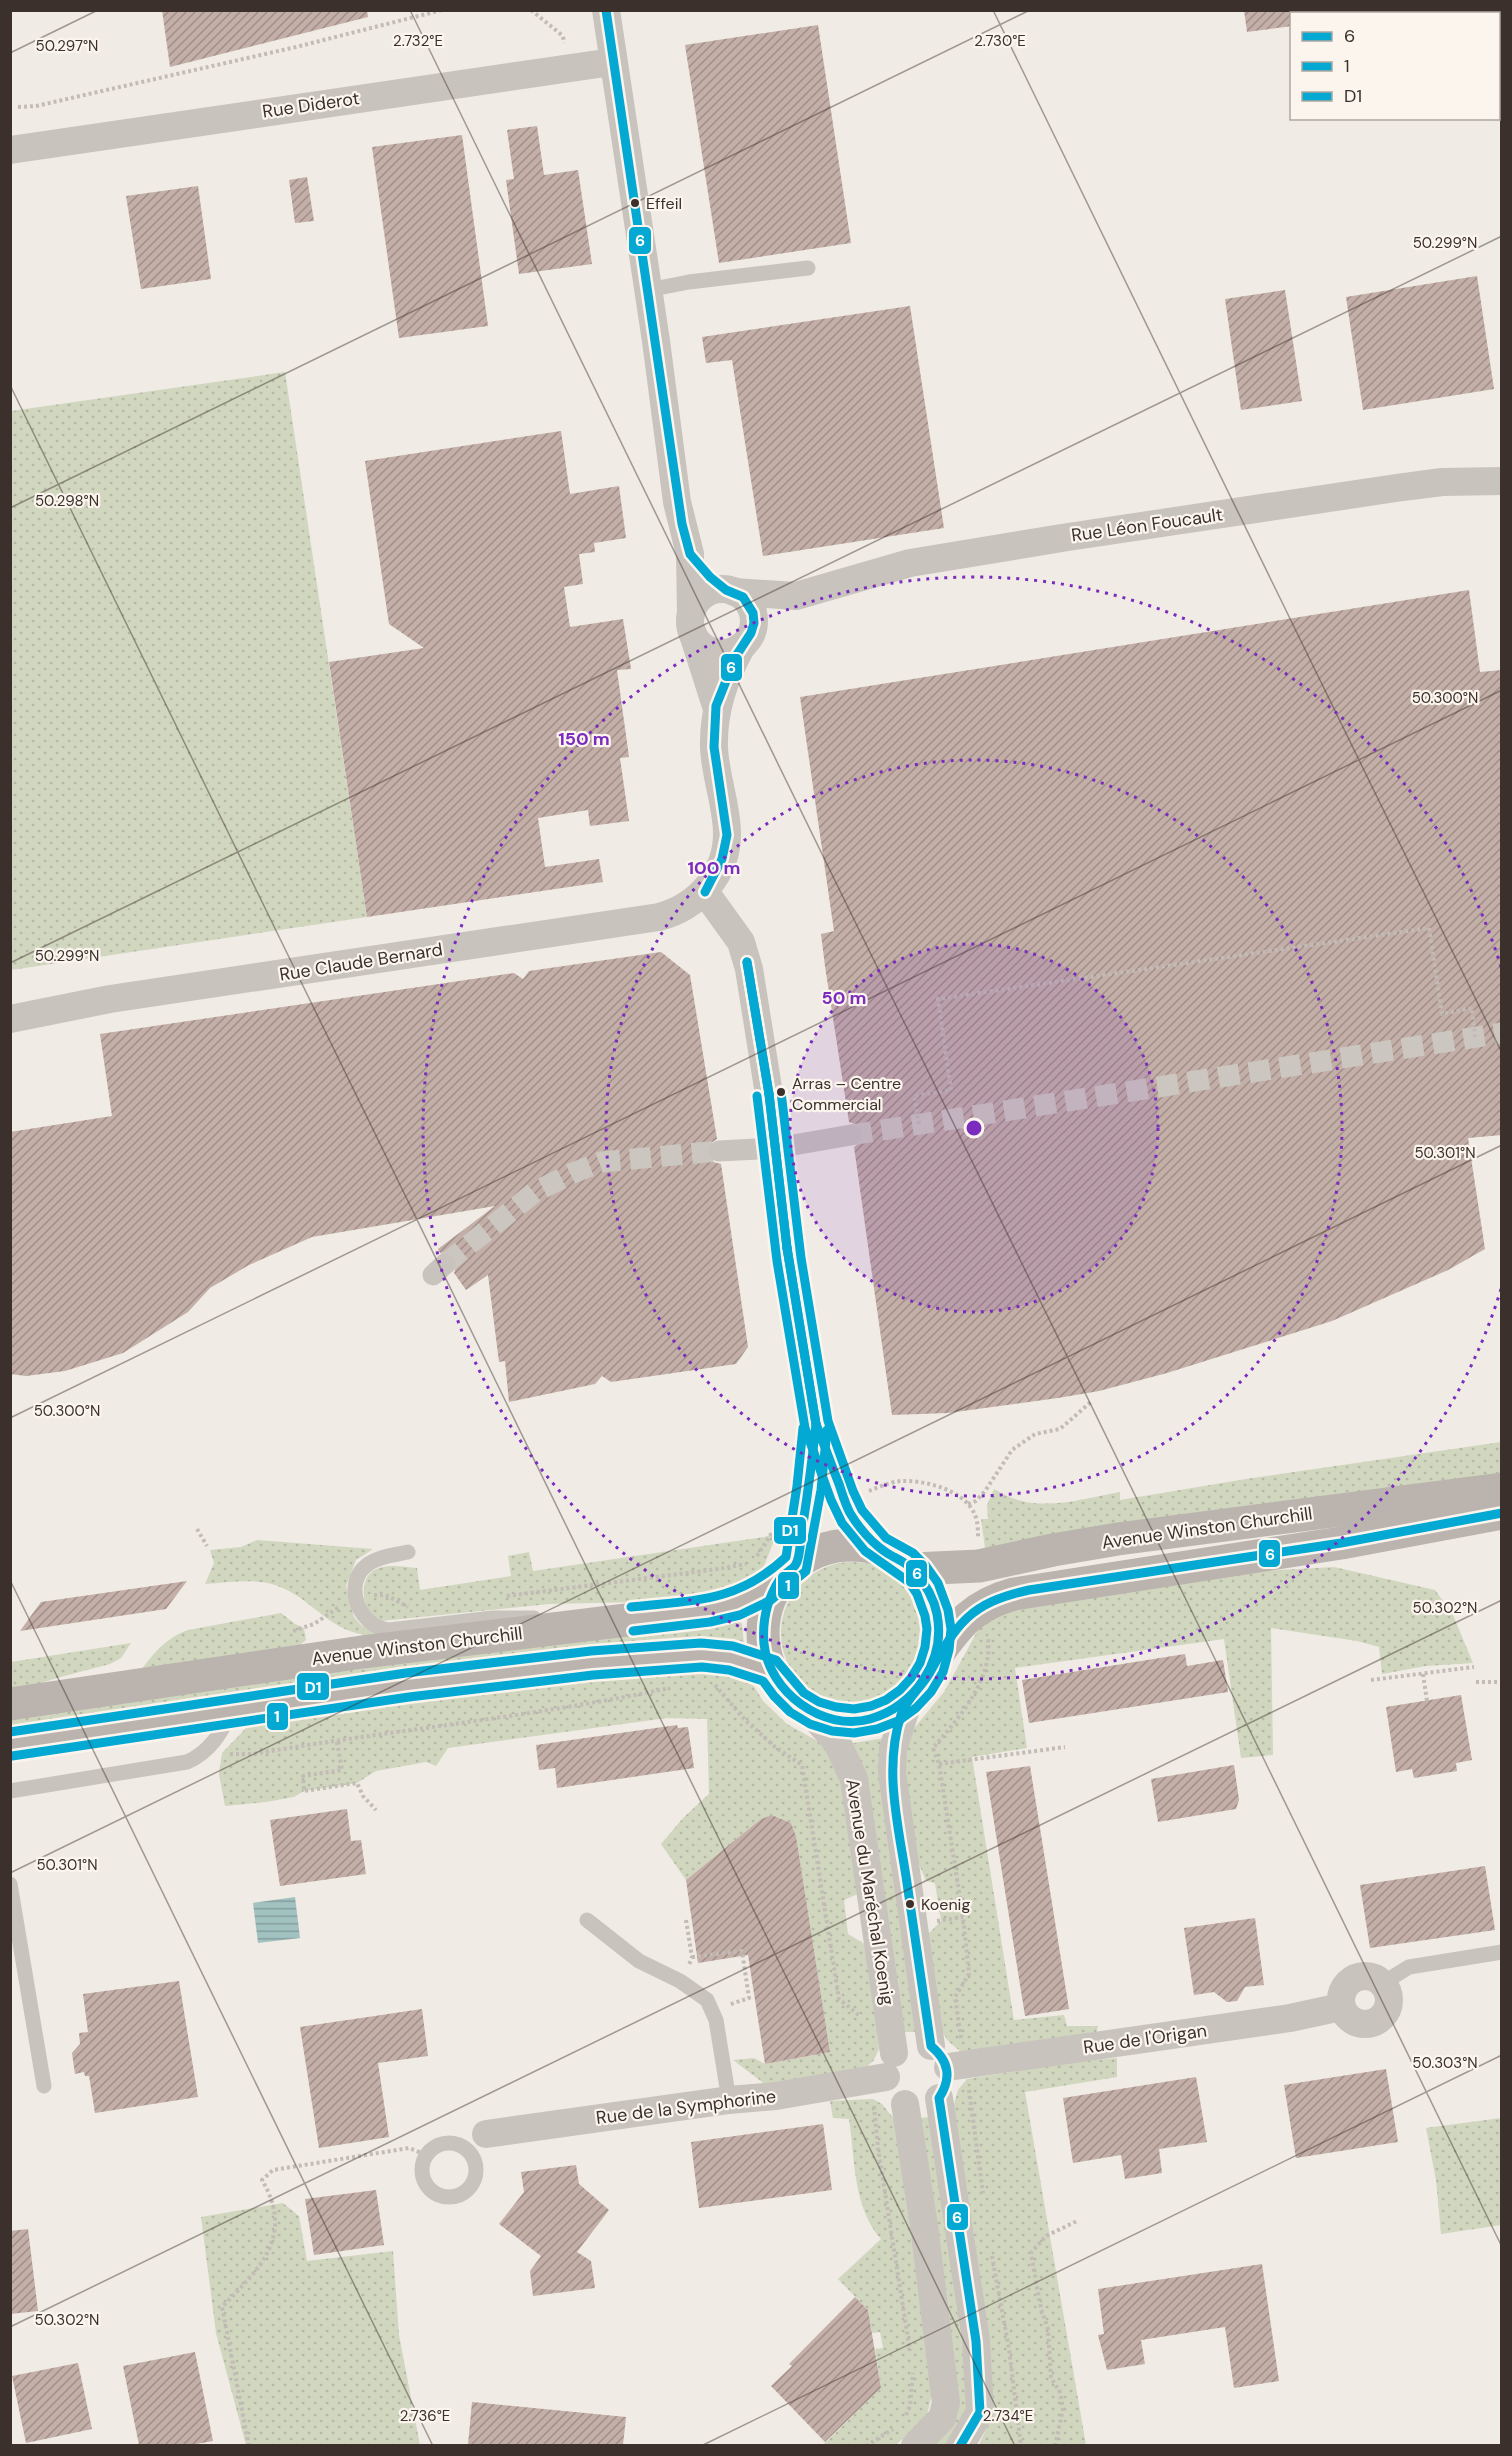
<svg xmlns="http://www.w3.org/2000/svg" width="1512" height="2456" font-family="'DM Sans',sans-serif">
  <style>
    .grass { fill: url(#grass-dots) }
    .water { fill: url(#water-rules) }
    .building { fill: url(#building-hatch) }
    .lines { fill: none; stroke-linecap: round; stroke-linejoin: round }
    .pedestrian-tunnel { stroke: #ccc6c0; stroke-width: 21; stroke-dasharray: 21 10; stroke-linecap: butt }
    .path { stroke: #c2bbb6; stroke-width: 4; stroke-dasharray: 3 3; stroke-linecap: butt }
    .service { stroke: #c9c3be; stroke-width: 15 }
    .pedestrian { stroke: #c9c3be; stroke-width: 21 }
    .minor { stroke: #c9c3be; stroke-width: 28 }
    .secondary { stroke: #bab3ae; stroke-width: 33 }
    .bus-1-casing { stroke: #fbf5ee; stroke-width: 14 }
    .bus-2-casing { stroke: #fbf5ee; stroke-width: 14 }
    .bus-3-casing { stroke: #fbf5ee; stroke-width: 14 }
    .bus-1 { stroke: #03a8d3; stroke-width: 9 }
    .bus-2 { stroke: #03a8d3; stroke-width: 9 }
    .bus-3 { stroke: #03a8d3; stroke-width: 9 }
    .ticks { fill: none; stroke: #3b302b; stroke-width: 1.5; stroke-opacity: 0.45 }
    .ring { fill: none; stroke: #7b2cbf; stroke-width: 3; stroke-dasharray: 3 6 }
    .bus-dot { fill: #3b302b; stroke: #fbf5ee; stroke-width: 2 }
    .labels { text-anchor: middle; stroke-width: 4.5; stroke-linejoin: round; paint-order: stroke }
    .bus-label { font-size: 16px; fill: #3b302b; stroke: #fbf5ee; text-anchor: start }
    .street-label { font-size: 18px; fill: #3b302b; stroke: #fbf5ee }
    .ticks-label { font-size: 15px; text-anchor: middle; fill: #3b302b; stroke: #fbf5ee; stroke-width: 4.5; stroke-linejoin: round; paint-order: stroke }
    .centre { fill: #7b2cbf; stroke: #fbf5ee; stroke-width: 3 }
    .ring-label { font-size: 18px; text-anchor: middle; font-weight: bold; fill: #7b2cbf; stroke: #fbf5ee; stroke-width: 4.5; stroke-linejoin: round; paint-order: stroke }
    .line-badge { stroke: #fbf5ee; stroke-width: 2 }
    .badge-label { font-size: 16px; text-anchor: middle; font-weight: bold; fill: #fff }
  </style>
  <defs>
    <pattern id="grass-dots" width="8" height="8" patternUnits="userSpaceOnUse" patternTransform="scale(1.5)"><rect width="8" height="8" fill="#d1d6bf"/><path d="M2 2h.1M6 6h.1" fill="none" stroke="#b4b8a4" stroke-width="1.8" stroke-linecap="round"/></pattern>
    <pattern id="water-rules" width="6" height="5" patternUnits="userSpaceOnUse" patternTransform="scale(1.5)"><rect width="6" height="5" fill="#a1c2c1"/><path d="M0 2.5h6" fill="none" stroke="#849e9d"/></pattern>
    <pattern id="building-hatch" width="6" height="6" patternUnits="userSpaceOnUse" patternTransform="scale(1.5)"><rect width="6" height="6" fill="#c3afa7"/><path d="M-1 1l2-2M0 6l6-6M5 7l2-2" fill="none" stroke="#a08f88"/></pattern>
  </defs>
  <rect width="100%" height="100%" fill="#f0ebe5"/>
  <!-- grass -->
  <g class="grass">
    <polygon points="285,372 367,917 11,970 11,411"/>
    <path d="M 1501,1442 L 1501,1478 L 985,1548 L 981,1519 L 988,1519 L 987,1505 L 994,1489 C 1034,1515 1076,1500 1120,1492 L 1120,1500 L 1246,1479 Z"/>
    <path d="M 777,1533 L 764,1566 L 738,1587 L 677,1601 L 549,1604 L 381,1621 C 378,1618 373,1615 370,1612 C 360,1599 361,1573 379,1568 C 391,1564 405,1567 417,1568 L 420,1590 L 511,1576 L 508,1556 L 529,1552 L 533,1571 L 764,1537 Z"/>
    <path d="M 257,1540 L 373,1549 L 356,1560 L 346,1586 L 354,1617 L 361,1625 L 378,1635 C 331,1638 315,1598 275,1585 C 254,1578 227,1583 205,1584 L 214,1563 L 210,1550 L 241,1547 Z"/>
    <circle cx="852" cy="1633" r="71"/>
    <polygon points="1334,1567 1435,1590 1453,1615 1473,1663 1426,1666 1382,1674 1379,1647 1357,1641 1271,1628 1273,1755 1241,1758 1224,1639 1015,1668 1027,1748 972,1757 1014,2020 1064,2015 1067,2026 1098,2026 1096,2035 961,2052 948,2041 941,2030 929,1933 941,1921 935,1883 926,1881 918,1862 906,1809 906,1738 944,1692 978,1630 986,1621 1015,1608 1240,1572"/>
    <path d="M 281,1613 L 295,1624 L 304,1628 L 306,1640 L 296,1648 L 141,1670 C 155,1652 166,1638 188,1630 Z"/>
    <polygon points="738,1620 742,1624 744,1644 740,1648 11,1730 11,1719 368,1665"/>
    <polygon points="131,1643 121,1658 110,1664 57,1678 19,1690 11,1691 11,1662"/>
    <polygon points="708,1667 748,1677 763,1701 787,1724 821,1743 844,1767 860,1893 844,1900 848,1934 868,1946 879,2049 874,2060 862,2071 766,2085 733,2060 754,2058 765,2064 830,2052 796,1836 791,1823 773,1815 761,1819 686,1880 661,1844 684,1817 709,1794 707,1719 667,1718 448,1748 436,1766 426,1762 376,1771 357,1783 304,1791 294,1797 266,1802 225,1806 219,1774 222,1753 250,1724 330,1706"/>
    <polygon points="885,1738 917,2032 903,2032 853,1743"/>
    <polygon points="1117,2058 1117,2077 1025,2092 1086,2445 979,2445 993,2414 975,2241 953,2108 958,2090 967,2079 1065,2063"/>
    <path d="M 873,2099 L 882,2104 L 894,2119 L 930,2359 L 932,2394 L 927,2415 L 896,2445 L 822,2446 L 881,2388 L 875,2349 L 883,2348 L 880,2332 L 872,2333 L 868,2310 L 838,2279 L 881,2239 C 853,2208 855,2159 849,2119 L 833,2118 L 830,2101 Z"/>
    <polygon points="931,2117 971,2410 951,2445 935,2445 917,2118"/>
    <polygon points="1501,2118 1501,2225 1441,2234 1436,2180 1426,2128"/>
    <polygon points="283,2203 299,2216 307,2261 393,2251 399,2335 420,2445 246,2445 216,2333 201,2217"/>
  </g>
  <!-- water -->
  <polygon class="water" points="295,1897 300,1938 258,1943 253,1903"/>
  <!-- building -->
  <g class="building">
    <polygon points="162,10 367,10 368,17 170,67"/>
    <polygon points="1244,10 1316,10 1316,14 1292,14 1292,26 1247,32"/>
    <polygon points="818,25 851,243 719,263 685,45"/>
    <polygon points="537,126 544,175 578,170 592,264 519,274 506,180 514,179 507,130"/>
    <polygon points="462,135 488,326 399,338 372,147"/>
    <polygon points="307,177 314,221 295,223 289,180"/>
    <polygon points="198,186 211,279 141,289 126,196"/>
    <polygon points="1477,276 1494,389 1363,410 1346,297"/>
    <polygon points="1285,290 1302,401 1241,410 1225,299"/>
    <polygon points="910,306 944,528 763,556 732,360 706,363 702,337"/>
    <polygon points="561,431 570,494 619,486 626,538 594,543 595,552 579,554 583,584 564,587 570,627 623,619 631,669 617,670 629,757 620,758 629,821 590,826 588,810 538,818 545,867 599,859 603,882 367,917 329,662 424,648 389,624 365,461"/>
    <polygon points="1469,590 1480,672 1502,670 1502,1135 1468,1138 1485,1249 1448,1270 1332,1321 1167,1373 1099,1391 1058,1398 948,1413 892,1415 854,1147 863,1140 864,1133 860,1126 849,1122 825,966 821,934 834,931 800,697"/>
    <polygon points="661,952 690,975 717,1139 708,1145 706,1152 713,1162 721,1164 748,1347 736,1364 611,1382 602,1376 595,1384 509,1402 505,1361 499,1362 488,1275 466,1290 454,1273 458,1262 455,1256 448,1252 440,1253 438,1249 495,1206 312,1237 249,1265 210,1288 188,1312 123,1353 65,1371 26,1376 10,1374 10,1132 112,1116 100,1034 514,973 523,979 529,971"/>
    <polygon points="187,1581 166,1609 20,1631 41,1602"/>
    <polygon points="1185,1654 1187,1666 1223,1660 1228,1692 1029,1723 1022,1680"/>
    <polygon points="1461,1695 1472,1760 1456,1763 1457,1771 1414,1778 1412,1769 1396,1772 1386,1707"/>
    <polygon points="677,1725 678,1728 688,1727 694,1768 557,1788 555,1768 539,1770 536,1745"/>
    <polygon points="1234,1765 1239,1800 1236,1809 1158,1822 1151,1779"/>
    <polygon points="1030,1766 1069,2009 1025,2016 986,1772"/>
    <polygon points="347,1809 351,1841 361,1840 366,1874 280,1886 270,1820"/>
    <polygon points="772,1815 791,1823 796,1836 830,2052 765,2064 748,1955 698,1963 686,1880 761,1819"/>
    <polygon points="1485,1866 1495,1930 1370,1948 1360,1885"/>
    <polygon points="1255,1918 1264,1985 1245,1987 1237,2001 1227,2002 1214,1992 1194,1995 1184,1928"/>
    <polygon points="179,1981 198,2097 95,2113 89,2076 85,2076 84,2072 75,2074 72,2053 80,2044 79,2033 88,2032 83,1994"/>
    <polygon points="422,2009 428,2056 378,2063 389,2137 319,2148 300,2027"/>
    <polygon points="1386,2069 1398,2142 1296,2158 1284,2085"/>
    <polygon points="1196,2077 1207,2142 1159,2149 1162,2173 1125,2179 1121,2155 1073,2163 1063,2098"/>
    <polygon points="823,2124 832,2190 699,2208 691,2142"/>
    <polygon points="576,2165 579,2184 609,2210 577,2252 591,2261 595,2288 533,2296 530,2271 541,2256 499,2224 524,2192 521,2172"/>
    <polygon points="376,2190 384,2245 314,2255 305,2199"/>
    <polygon points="28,2229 38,2311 10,2314 10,2231"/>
    <polygon points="1262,2264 1279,2381 1234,2388 1225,2327 1141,2340 1145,2364 1107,2370 1098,2335 1104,2334 1098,2289"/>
    <polygon points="855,2297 868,2310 881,2388 825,2442 771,2386 792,2366 789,2364"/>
    <polygon points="195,2352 213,2441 191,2445 139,2445 123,2366"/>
    <polygon points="78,2363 92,2429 26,2443 12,2376"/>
    <polygon points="472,2402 626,2417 623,2445 468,2445"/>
  </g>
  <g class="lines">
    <!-- pedestrian-tunnel -->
    <g class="pedestrian-tunnel">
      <polyline points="851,1135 1502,1033"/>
      <polyline points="445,1264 535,1192 573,1173 601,1162 719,1151"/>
    </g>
    <!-- path -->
    <g class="path">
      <polyline points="531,10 563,36 564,43"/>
      <polyline points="18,107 36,106 296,47 442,10"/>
      <polyline points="919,1124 914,1096 951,1090 938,999 1429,928 1442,1014 1472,1008 1475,1037"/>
      <path d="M 869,1491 C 879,1487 890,1482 901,1481 C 925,1480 965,1490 975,1515 C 978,1522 978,1531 978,1539"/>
      <polyline points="968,1504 976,1501 985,1491 1012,1450 1035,1434 1060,1429 1092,1401"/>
      <polyline points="197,1529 207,1546"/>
      <polyline points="757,1556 775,1528"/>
      <polyline points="374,1595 386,1595 408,1607"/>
      <polyline points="507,1596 718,1569 746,1564"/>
      <polyline points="293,1631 314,1624 339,1607"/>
      <polyline points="1423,1674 1427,1701"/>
      <polyline points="1371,1680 1474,1667"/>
      <polyline points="1476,1682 1502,1682"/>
      <polyline points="715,1685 745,1720 775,1747 802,1765 839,1999 860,2016"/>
      <polyline points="337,1742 342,1770 303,1776 304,1791 357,1783 363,1796 376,1810"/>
      <path d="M 230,1754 L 253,1754 C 392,1730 532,1717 670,1688"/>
      <polyline points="939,1764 1065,1747"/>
      <polyline points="686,1920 692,1957 689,1965"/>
      <polyline points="937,1921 963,1917"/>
      <polyline points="692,1957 742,1951 749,1998 728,2005"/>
      <path d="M 961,2038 L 955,1997 L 969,1974 L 963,1917 L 939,1764 L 933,1748 C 959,1718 993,1680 988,1638"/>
      <polyline points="969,2090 983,2193"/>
      <polyline points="874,2106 878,2148 910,2351"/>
      <polyline points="992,2256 1009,2349 1021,2446"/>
      <polyline points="906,2415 910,2406 913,2373"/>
      <path d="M 249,2446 L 222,2307 C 260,2268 295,2236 262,2180 L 273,2170 L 409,2148 L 427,2155"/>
      <polyline points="866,2446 893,2429"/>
      <polyline points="1055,2446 1063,2409 1060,2392 1051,2378 1048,2329 1041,2309 1031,2253 1046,2236 1077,2221"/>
    </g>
    <!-- service -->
    <g class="service">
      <polyline points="648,290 689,282 808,268"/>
      <path d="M 408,1552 C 395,1555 379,1556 367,1565 C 342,1584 359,1627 389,1630 L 493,1618 L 534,1618"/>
      <path d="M 10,1791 L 187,1762 C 210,1752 221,1733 232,1711"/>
      <polyline points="10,1884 44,2086"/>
      <polyline points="587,1920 639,1961 680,1981 707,2000 716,2020 729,2100"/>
      <polyline points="1383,1983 1409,1967 1502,1952"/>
      <circle cx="449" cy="2170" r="27"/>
    </g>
    <!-- pedestrian -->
    <g class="pedestrian">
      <polyline points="719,1151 776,1148 851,1135"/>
      <polyline points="433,1275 445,1264"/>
    </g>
    <!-- minor -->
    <g class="minor">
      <polyline points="606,10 656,341 677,502 690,554 691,614"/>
      <polyline points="10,150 612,62"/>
      <circle cx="722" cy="621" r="32"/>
      <polyline points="734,592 796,596 910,563 1068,537 1396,488 1442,482 1502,481"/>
      <polyline points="692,631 716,706"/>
      <polyline points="705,892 741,942 749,969 769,1094 787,1248 816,1424 850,1513 869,1537 884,1551"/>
      <path d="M 10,1019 L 110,999 L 659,917 C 697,907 727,875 727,834 C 727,805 715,776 714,747 C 713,710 724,678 742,646"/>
      <polyline points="797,1563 809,1488 815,1429"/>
      <polyline points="909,1699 893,1749 892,1773 931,2046"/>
      <polyline points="808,1710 837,1742 854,1779 894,2053"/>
      <circle cx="1365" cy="2000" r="24"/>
      <polyline points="948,2067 1290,2018 1341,2007"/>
      <polyline points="939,2098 976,2341 980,2412 960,2446"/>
      <polyline points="905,2104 924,2226 946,2403 942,2418 915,2446"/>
      <polyline points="486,2134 729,2100 776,2096 886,2077"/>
    </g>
    <!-- secondary -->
    <g class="secondary">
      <circle cx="851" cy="1633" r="88"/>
      <polyline points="913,1569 979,1566 1053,1550 1118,1539 1502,1489"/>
      <path d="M 935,1658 C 958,1624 974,1605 1014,1594 L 1341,1543 L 1502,1513"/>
      <polyline points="10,1704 362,1652 709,1610 737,1604 781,1578"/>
      <polyline points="10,1744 407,1685 592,1663 702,1655 731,1658 771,1671"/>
    </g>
    <!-- bus-1 casing -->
    <g class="bus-1-casing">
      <g id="bus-1">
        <polyline points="606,10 682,524 690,554 710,577 726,590 743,597 753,613 754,623 751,633 736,656 716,706 714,747 727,835 722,859 705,892"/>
        <polyline points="747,962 769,1094"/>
        <polyline points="747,962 769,1094"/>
        <polyline points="769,1094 787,1248"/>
        <polyline points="769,1094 787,1248"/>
        <polyline points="787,1248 816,1424"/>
        <polyline points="787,1248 816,1424"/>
        <path d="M 816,1424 C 824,1444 831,1464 839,1484 C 842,1493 845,1504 850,1513 C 859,1528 873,1544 887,1553 C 895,1558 907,1563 914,1570 C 924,1582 934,1599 937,1614 C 946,1661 915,1706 870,1719 C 823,1732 769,1692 764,1644 C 762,1621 767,1599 780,1579 C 784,1573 793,1570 796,1564 C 800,1557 800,1544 801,1537 C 807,1499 812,1462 816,1424 Z"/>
        <path d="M 960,2446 L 980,2412 L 976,2341 L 939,2098 C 952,2078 949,2061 931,2046 C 923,1992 915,1937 907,1883 C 899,1828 883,1770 901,1715 C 907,1698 920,1689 929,1674 C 957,1623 970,1603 1029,1590 L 1341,1543 L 1502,1513"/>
      </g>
    </g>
    <!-- bus-2 casing -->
    <g class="bus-2-casing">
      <g id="bus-2">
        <polyline points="633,1631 710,1622 740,1615 771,1600 806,1571 821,1490 827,1430"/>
        <polyline points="12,1756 409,1697 593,1675 702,1667 729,1670 763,1681 774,1696 790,1712 810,1724 832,1731 854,1733 877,1729 898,1721 916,1708 931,1692 943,1672 949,1650 951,1629 948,1610 938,1583 926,1566 913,1553 886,1538 862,1510 853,1491 828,1421 801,1258 781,1092"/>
      </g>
    </g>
    <!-- bus-3 casing -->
    <g class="bus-3-casing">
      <g id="bus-3">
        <path d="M 631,1607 C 694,1600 737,1603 786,1557 L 797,1486 L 803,1428"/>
        <polyline points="10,1732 406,1673 591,1651 701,1643 733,1646 776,1660 804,1693 819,1702 836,1707 854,1709 871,1706 886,1700 900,1690 911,1678 920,1663 925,1647 927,1629 925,1616 917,1594 909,1582 865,1551 842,1523 831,1500 805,1428 777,1261 757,1096"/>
      </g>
    </g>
    <!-- bus-1 -->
    <use href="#bus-1" class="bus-1"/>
    <!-- bus-2 -->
    <use href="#bus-2" class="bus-2"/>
    <!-- bus-3 -->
    <use href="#bus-3" class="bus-3"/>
  </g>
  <!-- ticks -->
  <path class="ticks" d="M 410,10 L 1502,2247M 993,10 L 1502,1053M 10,53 L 98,10M 10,385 L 1015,2446M 10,508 L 1030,10M 10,963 L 1502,236M 10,1418 L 1502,690M 10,1580 L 433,2446M 10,1873 L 1502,1145M 10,2327 L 1502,1600M 701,2446 L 1502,2055"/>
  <!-- distance rings -->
  <circle cx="974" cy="1128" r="184" fill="#7b2cbf" fill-opacity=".12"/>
  <g class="ring">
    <circle cx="974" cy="1128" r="184"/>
    <circle cx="974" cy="1128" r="368"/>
    <path d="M1501 1289A551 551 0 1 1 1501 967"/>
  </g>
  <!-- markers -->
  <g class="bus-dot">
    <circle cx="635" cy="203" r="5"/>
    <circle cx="781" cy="1092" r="5"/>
    <circle cx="910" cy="1904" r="5"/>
  </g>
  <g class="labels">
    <!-- bus labels -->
    <g class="bus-label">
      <text x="646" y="209">Effeil</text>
      <text x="792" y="1089">Arras – Centre<tspan x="792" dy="21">Commercial</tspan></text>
      <text x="921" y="1910">Koenig</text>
    </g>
    <!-- street labels -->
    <g class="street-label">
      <text transform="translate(311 105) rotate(-8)" y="6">Rue Diderot</text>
      <text transform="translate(1147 525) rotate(-8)" y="6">Rue Léon Foucault</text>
      <text transform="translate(361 962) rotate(-9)" y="6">Rue Claude Bernard</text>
      <text transform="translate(1207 1528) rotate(-8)" y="6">Avenue Winston Churchill</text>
      <text transform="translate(417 1646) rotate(-7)" y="6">Avenue Winston Churchill</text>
      <text transform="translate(870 1892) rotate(81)" y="6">Avenue du Maréchal Koenig</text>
      <text transform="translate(1145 2039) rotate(-8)" y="6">Rue de l'Origan</text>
      <text transform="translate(686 2107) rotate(-7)" y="6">Rue de la Symphorine</text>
    </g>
  </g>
  <g class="ticks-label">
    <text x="418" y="46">2.732°E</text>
    <text x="1000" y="46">2.730°E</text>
    <text x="67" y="51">50.297°N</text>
    <text x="1445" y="248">50.299°N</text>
    <text x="67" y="506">50.298°N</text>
    <text x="1445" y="703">50.300°N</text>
    <text x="67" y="961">50.299°N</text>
    <text x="1445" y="1158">50.301°N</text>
    <text x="67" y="1416">50.300°N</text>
    <text x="1445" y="1613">50.302°N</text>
    <text x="67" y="1870">50.301°N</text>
    <text x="1445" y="2068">50.303°N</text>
    <text x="67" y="2325">50.302°N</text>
    <text x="425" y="2421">2.736°E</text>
    <text x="1008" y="2421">2.734°E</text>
  </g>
  <circle cx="974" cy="1128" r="9" class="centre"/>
  <g class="ring-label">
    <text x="584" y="745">150 m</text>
    <text x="714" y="874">100 m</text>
    <text x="844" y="1004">50 m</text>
  </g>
  <g class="line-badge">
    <rect x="628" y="226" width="24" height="29" rx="6" fill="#03a8d3"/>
    <rect x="720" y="653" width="23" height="29" rx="6" fill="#03a8d3"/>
    <rect x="773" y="1516" width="34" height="29" rx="6" fill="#03a8d3"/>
    <rect x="1258" y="1539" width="23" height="29" rx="6" fill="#03a8d3"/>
    <rect x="905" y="1559" width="23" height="29" rx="6" fill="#03a8d3"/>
    <rect x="777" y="1571" width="23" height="29" rx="6" fill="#03a8d3"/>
    <rect x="296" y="1672" width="34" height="29" rx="6" fill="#03a8d3"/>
    <rect x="266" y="1702" width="23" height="29" rx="6" fill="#03a8d3"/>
    <rect x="946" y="2203" width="23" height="28" rx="6" fill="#03a8d3"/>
  </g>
  <g class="badge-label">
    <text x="640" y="246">6</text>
    <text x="731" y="673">6</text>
    <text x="790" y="1536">D1</text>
    <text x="1270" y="1560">6</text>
    <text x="917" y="1579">6</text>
    <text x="788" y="1591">1</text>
    <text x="313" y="1693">D1</text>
    <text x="277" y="1722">1</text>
    <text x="957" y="2223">6</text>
  </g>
  <!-- border -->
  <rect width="1512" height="2456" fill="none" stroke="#3b302b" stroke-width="24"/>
  <!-- legend -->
  <rect x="1290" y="12" width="210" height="108" fill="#fbf5ee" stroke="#aea6a0" stroke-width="1.5"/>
  <rect x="1302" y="32" width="30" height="9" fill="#03a8d3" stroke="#aea6a0" stroke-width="1.5"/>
  <text x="1344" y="42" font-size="18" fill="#3b302b">6</text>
  <rect x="1302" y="62" width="30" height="9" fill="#03a8d3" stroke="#aea6a0" stroke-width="1.5"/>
  <text x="1344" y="72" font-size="18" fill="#3b302b">1</text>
  <rect x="1302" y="92" width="30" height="9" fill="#03a8d3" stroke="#aea6a0" stroke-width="1.5"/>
  <text x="1344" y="102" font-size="18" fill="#3b302b">D1</text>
</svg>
